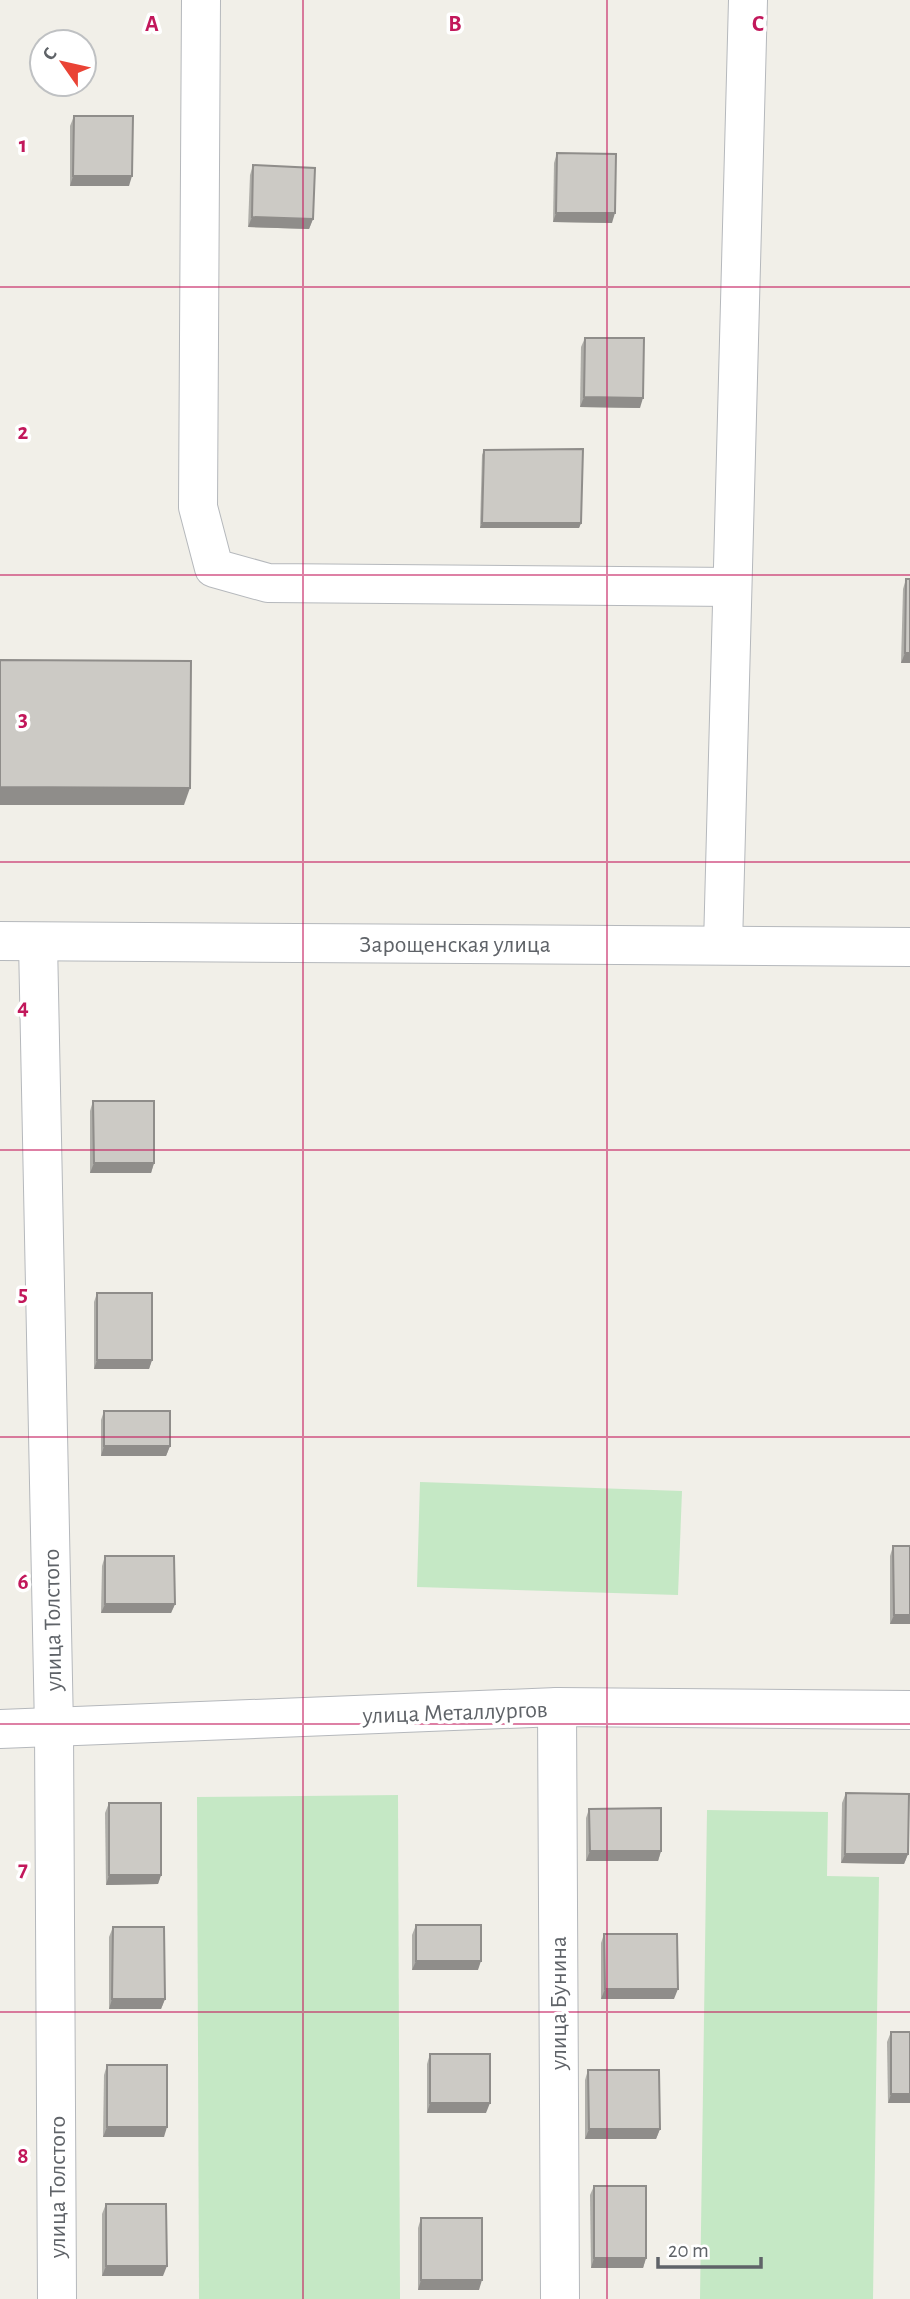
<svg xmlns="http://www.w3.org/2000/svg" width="910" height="2299" font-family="'Alegreya Sans',sans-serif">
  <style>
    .green { fill: #c5e8c5 }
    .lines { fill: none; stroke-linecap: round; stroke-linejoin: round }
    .minor-casing { stroke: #b5b8bc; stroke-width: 40 }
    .minor { stroke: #fff; stroke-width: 38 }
    .wall { fill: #afaea9 }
    .shaded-wall { fill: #8f8d8a }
    .building { fill: #cccac5; stroke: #8f8d8a; stroke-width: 2 }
    .grid { fill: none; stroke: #c2185b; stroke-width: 2; stroke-opacity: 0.55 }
    .labels { text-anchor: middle; stroke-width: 7; stroke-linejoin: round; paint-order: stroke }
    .street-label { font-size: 24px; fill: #5f6368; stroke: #fff }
    .grid-label { font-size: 23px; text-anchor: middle; font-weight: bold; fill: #c2185b; stroke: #fff; stroke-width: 7; stroke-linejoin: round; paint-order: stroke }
  </style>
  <rect width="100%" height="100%" fill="#f1efe8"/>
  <!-- green -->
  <g class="green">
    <polygon points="420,1482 682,1491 678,1595 417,1587"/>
    <polygon points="398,1795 400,2299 199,2299 197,1797"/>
    <polygon points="707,1810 828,1812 827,1876 879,1877 873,2299 700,2299"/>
  </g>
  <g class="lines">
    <!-- minor casing -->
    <g class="minor-casing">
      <g id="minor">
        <polyline points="201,0 198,507 214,568 268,583 732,587"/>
        <polyline points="0,941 910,947"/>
        <polyline points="38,942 54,1728 57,2299"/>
        <polyline points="723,945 748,0"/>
        <polyline points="557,1707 560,2299"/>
        <polyline points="0,1729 557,1707 910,1710"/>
      </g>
    </g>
    <!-- minor -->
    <use href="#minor" class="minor"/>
  </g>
  <!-- wall -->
  <g class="wall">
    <polygon points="74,116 129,186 70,186 70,126"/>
    <polygon points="557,153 612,223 553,222 554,163"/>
    <polygon points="253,165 313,219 309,229 248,227 250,175"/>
    <polygon points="585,338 640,408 580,407 581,347"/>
    <polygon points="484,450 581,523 579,528 480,528 482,455"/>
    <polygon points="906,579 910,579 910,663 901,663 903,589"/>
    <polygon points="93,1101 154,1163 151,1173 90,1173 90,1111"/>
    <polygon points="97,1293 152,1360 149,1369 94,1369 94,1302"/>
    <polygon points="104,1411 170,1446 166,1456 101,1456 101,1420"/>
    <polygon points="893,1546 910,1546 910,1624 890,1624 890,1556"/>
    <polygon points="105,1556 175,1604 171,1613 101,1613 102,1566"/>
    <polygon points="846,1793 908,1854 904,1864 841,1863 842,1803"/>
    <polygon points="109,1803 161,1875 158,1884 106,1885 105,1813"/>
    <polygon points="589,1809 661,1851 658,1861 586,1861 586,1818"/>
    <polygon points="416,1925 478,1970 412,1970 412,1935"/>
    <polygon points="113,1927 165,1999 161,2009 109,2009 109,1937"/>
    <polygon points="604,1934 674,1999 601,1999 601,1943"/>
    <polygon points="891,2032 910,2103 888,2103 887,2042"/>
    <polygon points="430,2054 486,2113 427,2113 427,2064"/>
    <polygon points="107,2065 164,2137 103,2137 104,2075"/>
    <polygon points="588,2070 660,2129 656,2139 585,2139 585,2080"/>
    <polygon points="594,2186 646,2258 643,2268 591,2268 590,2195"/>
    <polygon points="106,2204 163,2276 102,2276 102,2214"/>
    <polygon points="421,2218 479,2290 418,2290 418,2228"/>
  </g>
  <!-- shaded-wall -->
  <g class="shaded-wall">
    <polygon points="73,176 132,176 129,186 70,186"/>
    <polygon points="556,213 615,213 612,223 553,222"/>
    <polygon points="252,217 313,219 309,229 248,227"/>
    <polygon points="584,397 643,398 640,408 580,407"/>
    <polygon points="482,523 581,523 579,528 480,528"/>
    <polygon points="905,653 910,653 910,663 901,663"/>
    <polygon points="0,787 190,788 184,805 0,805"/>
    <polygon points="94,1163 154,1163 151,1173 90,1173"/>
    <polygon points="97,1360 152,1360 149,1369 94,1369"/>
    <polygon points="104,1446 170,1446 166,1456 101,1456"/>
    <polygon points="105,1604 175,1604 171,1613 101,1613"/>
    <polygon points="894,1615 910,1615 910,1624 890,1624"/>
    <polygon points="590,1851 661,1851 658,1861 586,1861"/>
    <polygon points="845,1854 908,1854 904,1864 841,1863"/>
    <polygon points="109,1875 161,1875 158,1884 106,1885"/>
    <polygon points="416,1961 481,1961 478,1970 412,1970"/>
    <polygon points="605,1989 678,1989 674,1999 601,1999"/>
    <polygon points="112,1999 165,1999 161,2009 109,2009"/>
    <polygon points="891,2094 910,2094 910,2103 888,2103"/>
    <polygon points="430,2103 490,2103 486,2113 427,2113"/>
    <polygon points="107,2127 167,2127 164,2137 103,2137"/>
    <polygon points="589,2129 660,2129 656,2139 585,2139"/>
    <polygon points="594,2258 646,2258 643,2268 591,2268"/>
    <polygon points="106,2266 167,2266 163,2276 102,2276"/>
    <polygon points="421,2280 482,2280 479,2290 418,2290"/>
  </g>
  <!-- building -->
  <g class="building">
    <polygon points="74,116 133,116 132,176 73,176"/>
    <polygon points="557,153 616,154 615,213 556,213"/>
    <polygon points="253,165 315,168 313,219 252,217"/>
    <polygon points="585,338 644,338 643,398 584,397"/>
    <polygon points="583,449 581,523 482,523 484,450"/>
    <polygon points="906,579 910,579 910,653 905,653"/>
    <polygon points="0,660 191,661 190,788 0,787"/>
    <polygon points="93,1101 154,1101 154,1163 94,1163"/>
    <rect x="97" y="1293" width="55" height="67"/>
    <rect x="104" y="1411" width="66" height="35"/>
    <polygon points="893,1546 910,1546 910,1615 894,1615"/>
    <polygon points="105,1556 174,1556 175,1604 105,1604"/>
    <polygon points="846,1793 909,1794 908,1854 845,1854"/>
    <rect x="109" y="1803" width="52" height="72"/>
    <polygon points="661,1808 661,1851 590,1851 589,1809"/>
    <rect x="416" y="1925" width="65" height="36"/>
    <polygon points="113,1927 164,1927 165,1999 112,1999"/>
    <polygon points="604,1934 677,1934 678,1989 605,1989"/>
    <rect x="891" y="2032" width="19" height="62"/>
    <rect x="430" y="2054" width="60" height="49"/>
    <rect x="107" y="2065" width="60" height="62"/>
    <polygon points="588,2070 659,2070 660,2129 589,2129"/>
    <rect x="594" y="2186" width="52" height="72"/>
    <polygon points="106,2204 166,2204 167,2266 106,2266"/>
    <rect x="421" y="2218" width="61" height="62"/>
  </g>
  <!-- grid -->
  <path class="grid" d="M 303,0 L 303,2299M 607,0 L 607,2299M 0,287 L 910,287M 0,575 L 910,575M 0,862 L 910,862M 0,1150 L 910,1150M 0,1437 L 910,1437M 0,1724 L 910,1724M 0,2012 L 910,2012"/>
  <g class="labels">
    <!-- street labels -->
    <g class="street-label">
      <text x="455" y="952">Зарощенская улица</text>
      <text transform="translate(52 1620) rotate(-91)" y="8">улица Толстого</text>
      <text transform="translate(455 1712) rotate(-2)" y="8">улица Металлургов</text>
      <text transform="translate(558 2003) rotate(-90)" y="8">улица Бунина</text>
      <text transform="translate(57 2187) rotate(-90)" y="8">улица Толстого</text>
    </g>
  </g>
  <g class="grid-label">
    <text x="152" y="31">A</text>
    <text x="455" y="31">B</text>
    <text x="758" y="31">C</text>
    <text x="23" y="152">1</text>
    <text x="23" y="439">2</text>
    <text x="23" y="726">3</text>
    <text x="23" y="1014">4</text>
    <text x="23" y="1301">5</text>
    <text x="23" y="1589">6</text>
    <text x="23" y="1876">7</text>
    <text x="23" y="2163">8</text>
  </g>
  <!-- north arrow -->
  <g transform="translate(63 63) rotate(304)"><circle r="33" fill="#ffffff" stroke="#bfc1c3" stroke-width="2"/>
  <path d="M0-5L12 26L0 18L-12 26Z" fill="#ea4335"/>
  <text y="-10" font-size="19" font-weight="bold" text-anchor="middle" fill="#5f6368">С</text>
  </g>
  <!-- scale -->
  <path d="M658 2257v10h103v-10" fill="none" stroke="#5f6368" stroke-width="3.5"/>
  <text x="668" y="2257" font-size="21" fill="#5f6368" stroke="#ffffff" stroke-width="5" paint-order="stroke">20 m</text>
</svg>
